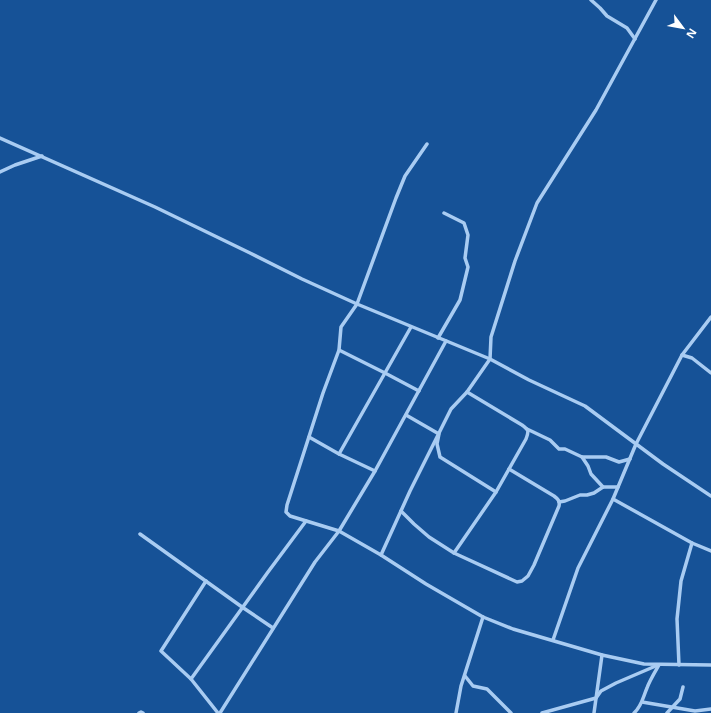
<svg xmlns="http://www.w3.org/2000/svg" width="711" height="713" font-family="'Noto Sans',sans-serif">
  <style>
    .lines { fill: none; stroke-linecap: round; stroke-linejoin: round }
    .minor { stroke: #a9ccf2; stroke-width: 3.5 }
  </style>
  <rect width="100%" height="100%" fill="#165297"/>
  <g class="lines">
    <!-- minor -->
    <g class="minor">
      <polyline points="591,0 600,8 607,16 627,28 635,39"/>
      <polyline points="0,138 155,207 250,253 302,279 357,304 490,359 529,380 585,406 663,464 711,496"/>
      <polyline points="427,144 405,176 396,198 357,304 341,327 339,350 323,393 287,505 286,512 290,516 339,531 381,555 426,584 483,617 513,629 602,655 644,664 711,665"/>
      <polyline points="0,172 15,165 42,156"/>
      <polyline points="438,338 460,300 468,267 465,258 468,235 464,223 444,213"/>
      <polyline points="339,350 385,373 419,391"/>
      <polyline points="682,355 692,358 711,373"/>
      <polyline points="406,415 439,434 437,444 440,457 496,492"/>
      <polyline points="527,429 550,440 559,449 565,449 582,457 606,457 619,462 630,459"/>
      <polyline points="309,437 339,454 375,471"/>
      <polyline points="339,454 411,327"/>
      <polyline points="582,457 588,466 591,474 603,487 618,487"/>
      <polyline points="613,499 692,543 711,551"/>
      <polyline points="559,502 565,501 580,495 587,495 594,493 603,487"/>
      <path d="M 401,511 L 414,524 L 429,537 L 454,553 L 517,582 L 522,581 L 528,576 L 534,565 L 559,506 C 560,501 558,499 554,496 L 509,469"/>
      <polyline points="140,534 242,607 273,628"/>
      <path d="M 454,553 L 496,492 L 526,439 C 529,431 529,430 522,425 L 467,392"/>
      <polyline points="381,555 410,491 451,409 467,392 490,359 491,337 515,261 537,203 596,110 656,0"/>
      <polyline points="206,581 161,651 191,679 218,713"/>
      <polyline points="553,640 578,568 613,499 636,444 682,355 711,317"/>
      <polyline points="679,665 677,619 681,581 692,543"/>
      <polyline points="465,676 473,686 487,689 511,713"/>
      <polyline points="191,679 268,572 306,521"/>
      <polyline points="642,702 695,711 711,709"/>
      <polyline points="139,713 141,712 143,713"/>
      <polyline points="220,713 315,562 339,531 375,471 446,341"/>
      <polyline points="456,713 461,686 483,617"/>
      <polyline points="542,713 596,698 601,691 616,683 658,665"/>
      <polyline points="594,713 602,655"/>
      <path d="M 634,713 C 642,706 643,697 647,688 C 650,680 655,672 659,665"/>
      <polyline points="667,713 680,699 683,687"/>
    </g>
  </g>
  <!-- north arrow -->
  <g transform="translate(683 28) rotate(122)" stroke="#165297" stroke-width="3" paint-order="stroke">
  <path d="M0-3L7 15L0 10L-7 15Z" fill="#ffffff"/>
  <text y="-6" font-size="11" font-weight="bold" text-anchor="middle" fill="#ffffff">N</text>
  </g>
</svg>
